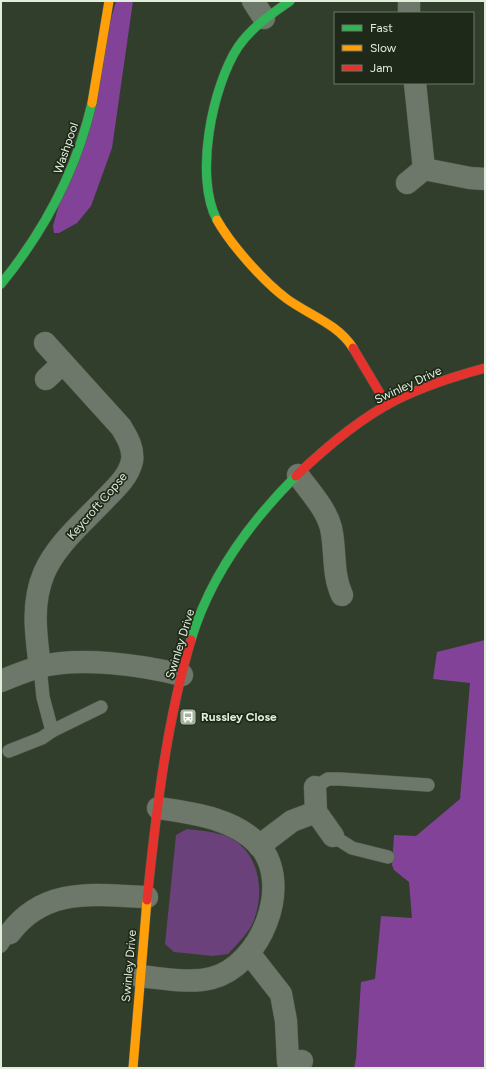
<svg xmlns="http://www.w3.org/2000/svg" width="486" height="1069" font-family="Figtree,sans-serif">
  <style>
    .green { fill: #6a417a }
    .forest { fill: #824298 }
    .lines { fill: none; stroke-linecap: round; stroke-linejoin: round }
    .lane-casing { stroke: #525c4d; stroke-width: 14 }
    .street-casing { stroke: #525c4d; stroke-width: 23 }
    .fast-casing { stroke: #525c4d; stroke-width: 10 }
    .slow-casing { stroke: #525c4d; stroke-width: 10 }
    .jam-casing { stroke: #525c4d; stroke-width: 10 }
    .lane { stroke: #6e786a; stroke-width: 13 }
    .street { stroke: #6e786a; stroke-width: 22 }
    .fast { stroke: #30b455; stroke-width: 9 }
    .slow { stroke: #ff9f0a; stroke-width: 9 }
    .jam { stroke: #e5322d; stroke-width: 9 }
    .labels { text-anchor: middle; stroke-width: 3.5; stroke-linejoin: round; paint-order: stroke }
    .street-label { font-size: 12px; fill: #e0efda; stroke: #1f291a }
    .poi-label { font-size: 12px; font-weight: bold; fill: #e0efda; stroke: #1f291a; text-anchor: start }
  </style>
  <rect width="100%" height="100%" fill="#323e2c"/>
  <!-- green -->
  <path class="green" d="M 187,829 C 203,831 224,832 237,842 C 260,859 264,894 254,920 C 249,933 238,943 228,954 L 213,956 L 174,952 L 165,944 L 176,835 Z"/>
  <!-- forest -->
  <g class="forest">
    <polygon points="116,1 133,1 112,148 91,206 77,223 59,233 54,233 53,226"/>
    <polygon points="485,640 485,1068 354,1068 356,1059 361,982 375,979 381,916 412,918 409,882 394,870 392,865 394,835 416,836 460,799 470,683 433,679 437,652"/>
  </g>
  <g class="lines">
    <!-- lane casing -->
    <g class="lane-casing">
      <g id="lane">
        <polyline points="52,731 101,707"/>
        <polyline points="9,751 42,738 52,731 43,697 40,667"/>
        <polyline points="315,787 328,779 340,779 428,785"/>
        <polyline points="333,836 352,848 388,857"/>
        <polyline points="1,946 10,933"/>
      </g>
    </g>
    <!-- street casing -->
    <g class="street-casing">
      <g id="street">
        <polyline points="253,1 264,18"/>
        <polyline points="409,13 409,1"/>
        <polyline points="415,83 424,169 470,178 485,179"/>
        <polyline points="407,183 424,169"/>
        <polyline points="46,379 63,363"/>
        <path d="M 298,475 C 309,491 326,508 331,528 C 336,550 332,574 342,595"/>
        <path d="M 40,667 C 36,635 31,604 44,573 C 57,543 86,520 108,496 C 118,486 129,475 132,461 C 134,448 127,437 121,427 L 45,343"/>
        <path d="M 1,681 C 13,676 26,671 39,667 C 79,656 141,665 182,675"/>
        <polyline points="316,812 333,836"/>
        <polyline points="259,846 292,821 316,812 315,787"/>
        <path d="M 10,933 C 45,886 96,895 147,897"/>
        <polyline points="249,953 281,994 286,1021 288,1062 302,1061"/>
        <path d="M 139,976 C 162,978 189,984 212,978 C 260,966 294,885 259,845 C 234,818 192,813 158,808"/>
      </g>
    </g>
    <!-- fast casing -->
    <g class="fast-casing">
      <g id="fast">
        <path d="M 217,220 C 194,177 212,87 238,47 C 251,28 271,14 290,1"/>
        <path d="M 1,284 C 45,230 76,172 92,103"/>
        <path d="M 191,640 C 210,576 249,523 296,476"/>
      </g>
    </g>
    <!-- slow casing -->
    <g class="slow-casing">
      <g id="slow">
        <polyline points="92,103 109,1"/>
        <path d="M 217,220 C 231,245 264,282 287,299 C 309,315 338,324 353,348"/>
        <polyline points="133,1068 147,900"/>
      </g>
    </g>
    <!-- jam casing -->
    <g class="jam-casing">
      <g id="jam">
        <polyline points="353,348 387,405"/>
        <path d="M 296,476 C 325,448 359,419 396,400 C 424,386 455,376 485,368"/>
        <path d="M 147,900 C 156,813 166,724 191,640"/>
      </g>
    </g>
    <!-- lane -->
    <use href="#lane" class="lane"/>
    <!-- street -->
    <use href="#street" class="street"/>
    <!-- fast -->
    <use href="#fast" class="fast"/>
    <!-- slow -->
    <use href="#slow" class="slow"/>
    <!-- jam -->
    <use href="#jam" class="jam"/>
  </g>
  <!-- icons -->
  <defs>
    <g id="bus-square" transform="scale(0.9)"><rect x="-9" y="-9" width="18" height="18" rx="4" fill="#a3b19d" stroke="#1f291a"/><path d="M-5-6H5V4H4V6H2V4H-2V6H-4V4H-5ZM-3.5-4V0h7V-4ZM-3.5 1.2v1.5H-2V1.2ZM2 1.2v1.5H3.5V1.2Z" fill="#fff"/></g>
  </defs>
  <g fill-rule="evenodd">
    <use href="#bus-square" x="188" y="717"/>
  </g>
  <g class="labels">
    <!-- street labels -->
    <g class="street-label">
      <text transform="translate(66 148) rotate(-71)" y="4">Washpool</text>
      <text transform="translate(408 385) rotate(-25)" y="4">Swinley Drive</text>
      <text transform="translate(97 506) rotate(-49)" y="4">Keycroft Copse</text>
      <text transform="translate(180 644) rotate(-73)" y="4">Swinley Drive</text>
      <text transform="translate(129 966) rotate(-85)" y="4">Swinley Drive</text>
    </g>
    <!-- poi labels -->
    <g class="poi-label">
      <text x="201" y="721">Russley Close</text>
    </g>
  </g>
  <!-- border -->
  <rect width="486" height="1069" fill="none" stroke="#e0efda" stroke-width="4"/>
  <!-- legend -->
  <rect x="334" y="12" width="140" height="72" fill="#1f291a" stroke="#6c7867"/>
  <rect x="342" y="25" width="20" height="6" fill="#30b455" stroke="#6c7867"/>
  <text x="370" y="32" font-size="12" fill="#e0efda">Fast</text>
  <rect x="342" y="45" width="20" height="6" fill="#ff9f0a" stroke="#6c7867"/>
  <text x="370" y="52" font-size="12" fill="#e0efda">Slow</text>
  <rect x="342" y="65" width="20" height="6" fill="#e5322d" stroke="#6c7867"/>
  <text x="370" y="72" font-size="12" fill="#e0efda">Jam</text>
</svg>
